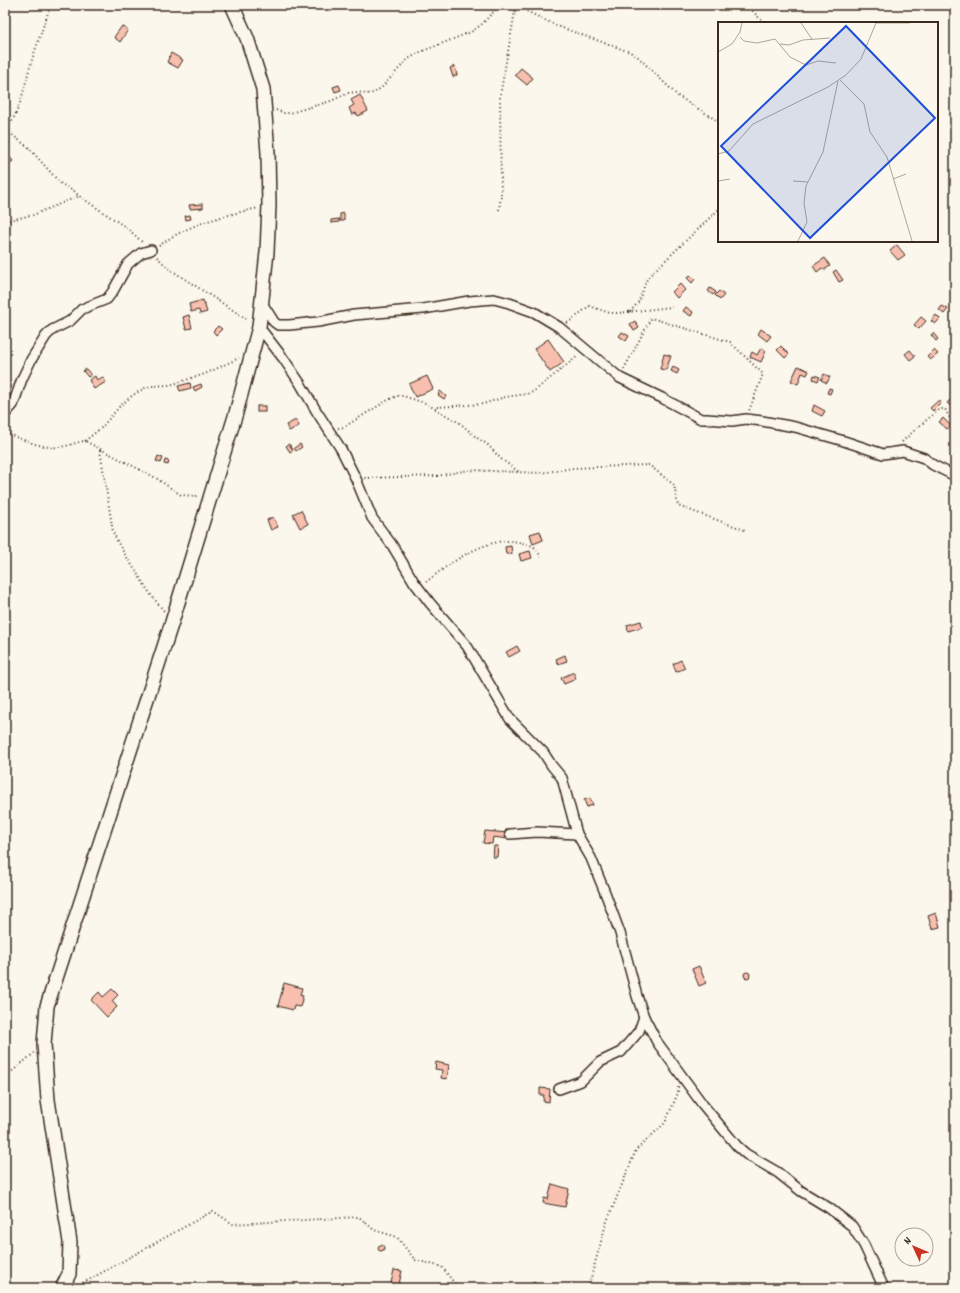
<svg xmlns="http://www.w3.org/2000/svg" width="960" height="1293" font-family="Dekko,sans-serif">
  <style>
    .building { fill: #f8bfaf; stroke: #3b2a1e }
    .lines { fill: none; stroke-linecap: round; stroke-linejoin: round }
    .street-casing { stroke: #3b2a1e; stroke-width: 12 }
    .secondary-casing { stroke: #3b2a1e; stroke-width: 16 }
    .path { stroke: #3b2a1e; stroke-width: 2; stroke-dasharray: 1 3; stroke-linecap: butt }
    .street { stroke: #fbf7ec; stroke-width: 9 }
    .secondary { stroke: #fbf7ec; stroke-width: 13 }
    .inset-road { fill: none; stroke: #aea59a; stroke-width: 1 }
    .view { fill: #1d4ed8; fill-opacity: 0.15; stroke: #1d4ed8; stroke-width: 2 }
    .inset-edge { fill: none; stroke: #3b2a1e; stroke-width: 2 }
  </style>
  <rect width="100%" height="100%" fill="#fbf7ec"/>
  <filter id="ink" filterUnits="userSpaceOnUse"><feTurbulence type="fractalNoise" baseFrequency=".025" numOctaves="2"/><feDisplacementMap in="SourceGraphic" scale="8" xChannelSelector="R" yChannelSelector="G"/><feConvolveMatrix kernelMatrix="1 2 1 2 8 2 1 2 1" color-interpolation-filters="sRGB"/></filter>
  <g filter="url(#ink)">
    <!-- building -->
    <g class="building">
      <polygon points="122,26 128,30 120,42 114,37"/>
      <polygon points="171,53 183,60 178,68 167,62"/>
      <polygon points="455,66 457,75 453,77 450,68"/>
      <polygon points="521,68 533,78 527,85 515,75"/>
      <polygon points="339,85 341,90 335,92 333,87"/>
      <polygon points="360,95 368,111 358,116 356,113 352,115 349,108 354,105 351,100"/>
      <polygon points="5,152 13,161 6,167 5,166"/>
      <polygon points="203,204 203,208 190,209 189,205"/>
      <polygon points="344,213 344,221 340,221 340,214"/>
      <polygon points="190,215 191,219 186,220 185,216"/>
      <polygon points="339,219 339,222 331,223 331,220"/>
      <polygon points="897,245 905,255 898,260 890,251"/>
      <polygon points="825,258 830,266 824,270 822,268 817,272 813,266"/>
      <polygon points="836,270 843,280 839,282 833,272"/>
      <polygon points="690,275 695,279 692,283 687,278"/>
      <polygon points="680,284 685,290 677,298 672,292"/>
      <polygon points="710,288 716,292 713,295 708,291"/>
      <polygon points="719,291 724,295 720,300 715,295"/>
      <polygon points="203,300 207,312 200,314 199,310 191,312 189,304"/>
      <polygon points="942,306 948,309 944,314 939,310"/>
      <polygon points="686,307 693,312 691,316 683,311"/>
      <polygon points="189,315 192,328 186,329 183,317"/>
      <polygon points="936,315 940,319 935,324 931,321"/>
      <polygon points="921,317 926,321 919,329 914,325"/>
      <polygon points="635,321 639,328 634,331 630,324"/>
      <polygon points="218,326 222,329 216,335 213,331"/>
      <polygon points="761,329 771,336 767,341 758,334"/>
      <polygon points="622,332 629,336 626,341 619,336"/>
      <polygon points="933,333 938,339 936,341 931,335"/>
      <polygon points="548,339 564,362 550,372 534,349"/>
      <polygon points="781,346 789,354 785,358 777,350"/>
      <polygon points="761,348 766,351 761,362 750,357 752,352 757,355"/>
      <polygon points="910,350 915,356 910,360 905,354"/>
      <polygon points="934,350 938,354 930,360 927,357"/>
      <polygon points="664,354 671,356 666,370 660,369"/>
      <polygon points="798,366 809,371 807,375 802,373 798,384 791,381"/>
      <polygon points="673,367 679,370 677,374 671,371"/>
      <polygon points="86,369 91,375 88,377 83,371"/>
      <polygon points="824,374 830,377 827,383 821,380"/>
      <polygon points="814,375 820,377 818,381 813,379"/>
      <polygon points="95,376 97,380 103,377 106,382 94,389 89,380"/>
      <polygon points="427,376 433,389 415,397 409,384"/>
      <polygon points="190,383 191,388 180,391 178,386"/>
      <polygon points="201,384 202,387 195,391 193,387"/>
      <polygon points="829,388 832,389 830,394 827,393"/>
      <polygon points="440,391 446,396 444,399 438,395"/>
      <polygon points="939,400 941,403 933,411 930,408"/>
      <polygon points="950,400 954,403 951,406 947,403"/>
      <polygon points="814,405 825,411 822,416 812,411"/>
      <rect x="257" y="406" width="8" height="6"/>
      <polygon points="943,418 951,426 947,429 939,422"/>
      <polygon points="296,420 299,426 289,431 286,425"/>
      <polygon points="289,444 293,450 290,452 286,446"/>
      <polygon points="300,444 302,447 296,451 294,448"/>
      <polygon points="158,456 163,458 161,463 156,461"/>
      <polygon points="165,460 169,461 168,465 164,464"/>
      <polygon points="301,510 308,524 300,528 293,514"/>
      <polygon points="273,517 278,527 271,530 267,520"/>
      <polygon points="540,531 543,540 533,544 530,534"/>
      <polygon points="511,546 512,554 506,554 505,547"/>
      <polygon points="530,551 532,558 521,561 519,554"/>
      <polygon points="641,621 642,627 628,631 627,625"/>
      <polygon points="517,646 520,651 509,657 506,652"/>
      <polygon points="565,655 567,661 558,664 556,659"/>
      <polygon points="681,660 685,668 676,672 673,664"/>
      <polygon points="574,672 576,679 564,684 561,678"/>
      <polygon points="590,798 593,805 587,807 584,800"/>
      <polygon points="485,831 509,833 508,839 493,837 492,844 483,843"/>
      <polygon points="494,846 498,846 497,857 493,857"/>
      <polygon points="936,913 940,927 932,929 928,916"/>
      <polygon points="699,966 706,983 699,986 692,969"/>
      <circle cx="747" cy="975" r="3"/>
      <polygon points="284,983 302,988 300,995 303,996 300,1007 294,1006 293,1010 278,1006"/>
      <polygon points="112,989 118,995 112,1001 117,1007 107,1017 91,1000 99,992 103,997"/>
      <polygon points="436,1062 449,1065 447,1079 441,1078 442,1070 435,1069"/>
      <polygon points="540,1088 550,1089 549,1102 543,1101 544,1095 540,1095"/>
      <polygon points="552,1184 569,1189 565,1207 543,1203 544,1198 548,1199"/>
      <circle cx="381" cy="1248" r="3"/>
      <polygon points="394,1270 402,1271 398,1288 394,1287 395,1284 391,1283"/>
      <polygon points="533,1282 545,1288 530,1288"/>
    </g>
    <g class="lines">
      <!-- street casing -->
      <g class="street-casing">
        <g id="street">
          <polyline points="262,303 274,322 278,325 289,325 318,322 354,315 423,309 469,301 494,299 509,303 534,312 559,327 620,378 662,398 701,419 707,419 732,421 746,419 762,421 795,427 844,441 883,454 903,451 924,458 933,465 955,476"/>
          <polyline points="259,327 283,358 300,383 317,412 341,449 356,479 372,518 392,545 414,582 430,603 467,646 510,719 543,752 552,766 562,778 577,834 591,858 606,895 620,933 637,996 644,1017 657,1042 703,1105 737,1146 746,1154 777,1172 801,1191 829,1208 852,1226 864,1245 884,1288"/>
          <polyline points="5,414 13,405 22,379 31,360 46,336 52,330 70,321 82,309 107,299 113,291 128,264 141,253 151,250"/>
          <polyline points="510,834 537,832 577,834"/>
          <polyline points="559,1089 581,1081 600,1062 621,1052 639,1031 644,1017"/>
        </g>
      </g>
      <!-- secondary casing -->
      <g class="secondary-casing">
        <polyline id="secondary" points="62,1288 69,1274 70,1242 48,1100 44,1044 47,1006 172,622 236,413 259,327 267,252 269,205 268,153 263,89 247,38 232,5"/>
      </g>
      <!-- path -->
      <g class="path">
        <polyline points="747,5 764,23"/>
        <polyline points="516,6 557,26 630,52 638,57 678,96 719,122"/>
        <polyline points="276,110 284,113 290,113 331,101 348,93 358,92 366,94 374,93 382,87 407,60 418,53 471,32 481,25 500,5"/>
        <polyline points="6,130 29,148 61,184 74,191 79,196 127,228 142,242"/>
        <path d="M 5,131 C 21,112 24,86 31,63 C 37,44 44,24 51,5"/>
        <polyline points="499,210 501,196 500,96 516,6"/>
        <polyline points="5,221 33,215 79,196"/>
        <path d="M 159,246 C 187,224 223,216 258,208"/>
        <polyline points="157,257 168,268 248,320"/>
        <polyline points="630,312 639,301 646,281 649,276 719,209"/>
        <polyline points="567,323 573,319 589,306 610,313 618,313 672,307"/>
        <polyline points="624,369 651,318 730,342 763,374 749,411"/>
        <polyline points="437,407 483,404 505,397 527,394 533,392 578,356"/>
        <polyline points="338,428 344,427 388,400 397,396 403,396 425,403 460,423 477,438 487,444 501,459 519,472"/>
        <path d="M 5,433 C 23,439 41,449 60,447 C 69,446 76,442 85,441 L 156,478 L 181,495 L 198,496"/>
        <polyline points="85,441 101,428 120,406 133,395 145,388 152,386 170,385 205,374 239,358"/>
        <polyline points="902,442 918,427 940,409 945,409 955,428"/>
        <polyline points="100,450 113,532 119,545 151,595 164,611"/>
        <polyline points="365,478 437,476 469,470 541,473 573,468 649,465 674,485 678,506 745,530"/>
        <path d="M 426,582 C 450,563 490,533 522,543 C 526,544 531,545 534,547 C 537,550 539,554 541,557"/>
        <polyline points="5,1075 14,1070 34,1053"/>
        <polyline points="76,1287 213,1211 233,1224 359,1217 374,1230 397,1237 415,1260 442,1267 458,1288"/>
        <polyline points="588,1288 606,1224 636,1150 665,1123 678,1093 678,1087"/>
      </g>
      <!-- street -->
      <use href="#street" class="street"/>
      <!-- secondary -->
      <use href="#secondary" class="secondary"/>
    </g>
  </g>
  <!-- overview -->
  <g transform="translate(718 22)">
    <rect width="220" height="220" fill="#fbf7ec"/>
    <path class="inset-road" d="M 83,1 L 94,17M 158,1 L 192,1M 22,15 L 26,19 L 39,21 L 57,17 L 72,35 L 88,43 L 100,39 L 118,41M 62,22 L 71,23 L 85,18 L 112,16M 0,30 L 14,22 L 22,10 L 24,1M 122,58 L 146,82 L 152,110 L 169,135 L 194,219M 0,132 L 11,129 L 35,102 L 110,65 L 128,53 L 143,37 L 158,1M 175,157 L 188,152M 0,159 L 12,157M 75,159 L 90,160M 80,219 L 89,200 L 86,181 L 88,164 L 105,130 L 120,59"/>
    <path class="view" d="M 128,4 L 217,96 L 92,216 L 3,124 Z"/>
    <rect width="220" height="220" class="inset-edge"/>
  </g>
  <!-- margin -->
  <rect width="960" height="1293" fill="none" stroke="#fbf7ec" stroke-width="20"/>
  <rect x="10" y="10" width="940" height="1273" fill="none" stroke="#3b2a1e" stroke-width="1.5" filter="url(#ink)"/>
  <!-- north arrow -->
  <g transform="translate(914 1247) rotate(314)"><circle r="19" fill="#fbf7ec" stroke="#aea59a"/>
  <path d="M0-3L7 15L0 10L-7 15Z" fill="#c8321e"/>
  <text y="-6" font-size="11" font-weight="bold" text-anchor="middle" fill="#3b2a1e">N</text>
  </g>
</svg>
